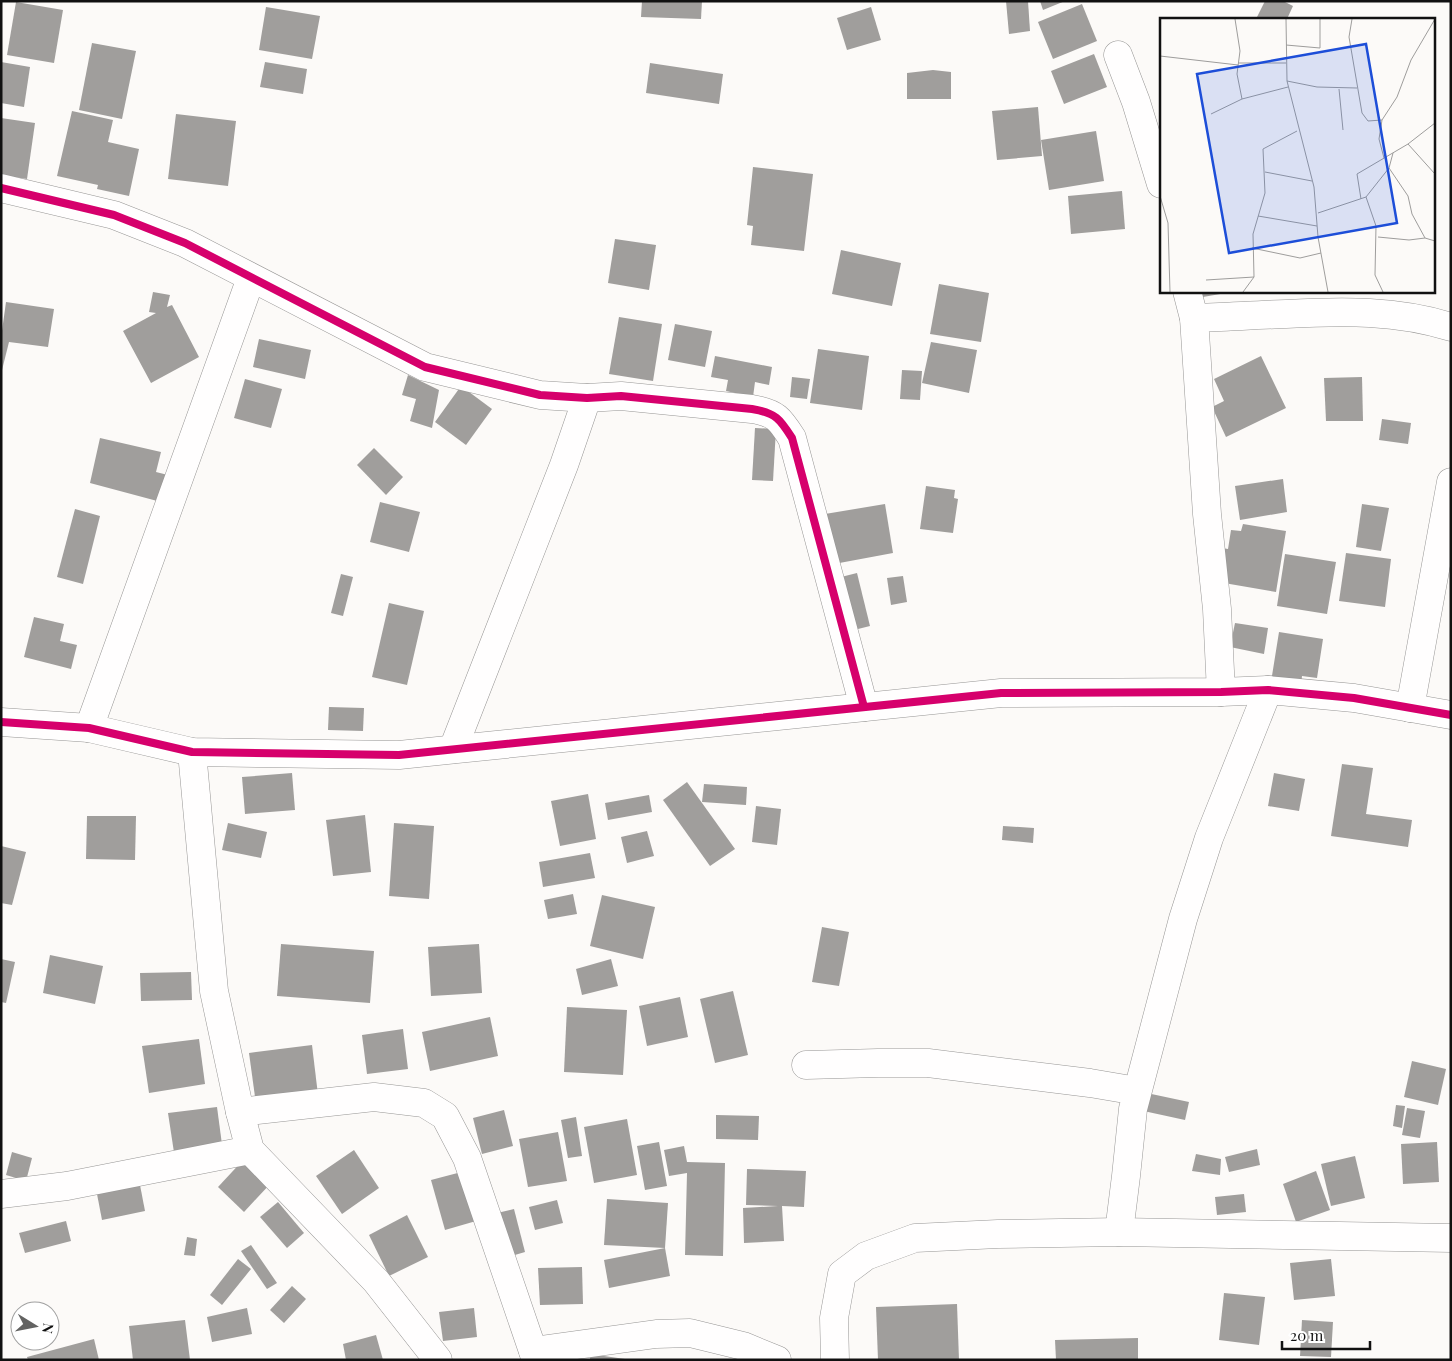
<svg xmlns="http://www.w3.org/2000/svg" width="1452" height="1361" font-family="'Playfair Display',serif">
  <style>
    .building { fill: #a09e9c }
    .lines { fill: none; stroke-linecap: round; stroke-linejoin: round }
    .street-casing { stroke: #979695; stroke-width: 29 }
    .street { stroke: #fffefe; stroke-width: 28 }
    .cycleway-casing { stroke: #fff; stroke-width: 11 }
    .cycleway { stroke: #d6006c; stroke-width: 8 }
    .inset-road { fill: none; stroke: #9e9d9c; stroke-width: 1 }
    .view { fill: #1d4ed8; fill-opacity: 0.15; stroke: #1d4ed8; stroke-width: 2.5 }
    .inset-edge { fill: none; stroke: #111; stroke-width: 2.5 }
  </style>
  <rect width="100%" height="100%" fill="#fcfaf8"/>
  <!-- building -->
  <g class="building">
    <polygon points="642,1 702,1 701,19 641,17"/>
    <polygon points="1006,1 1028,1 1030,31 1009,34"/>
    <polygon points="1040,1 1065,1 1043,10"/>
    <polygon points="1265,1 1283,1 1293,6 1287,19 1256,19"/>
    <polygon points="16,2 63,10 54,63 7,55"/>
    <polygon points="1082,4 1097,41 1053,59 1038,22"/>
    <polygon points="266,7 320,16 312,59 259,50"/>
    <polygon points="871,7 881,40 847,50 837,18"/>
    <polygon points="92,43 136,51 122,119 79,110"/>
    <polygon points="1094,54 1107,87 1064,104 1051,71"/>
    <polygon points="1,62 30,67 24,107 1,103"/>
    <polygon points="265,62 307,69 303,94 260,87"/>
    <polygon points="650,63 723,74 719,104 646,93"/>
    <polygon points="933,70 951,72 951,99 907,99 907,73"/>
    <polygon points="1038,107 1042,156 997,160 992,111"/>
    <polygon points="72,111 113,120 108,142 139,149 129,196 97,189 98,185 57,176"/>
    <polygon points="176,114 236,121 228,186 168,179"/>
    <polygon points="1,118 35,123 27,179 1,175"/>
    <polygon points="1096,131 1104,181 1049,190 1041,140"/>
    <polygon points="753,167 813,174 804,251 751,245 753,226 747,225"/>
    <polygon points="1122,191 1125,229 1071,234 1068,196"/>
    <polygon points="615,239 656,245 649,290 608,283"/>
    <polygon points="841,250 901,263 892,306 832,294"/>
    <polygon points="939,284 989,293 981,342 930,334"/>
    <polygon points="1197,291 1232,291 1232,292 1197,298"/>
    <polygon points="153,292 170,295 167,307 172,305 199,357 151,383 123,331 156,313 149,312"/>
    <polygon points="6,302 54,309 48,347 9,342 2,370 1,338"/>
    <polygon points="619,317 662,324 653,381 609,374"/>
    <polygon points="675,324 712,331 705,367 668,360"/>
    <polygon points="259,339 311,350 305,379 253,367"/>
    <polygon points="931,342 977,350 969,393 922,383"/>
    <polygon points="818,349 869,356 862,410 810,403"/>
    <polygon points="715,356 772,367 769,385 755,382 753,397 726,391 728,380 711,377"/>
    <polygon points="1261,356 1286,408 1226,437 1212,407 1224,401 1214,379"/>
    <polygon points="902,370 922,371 920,400 900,399"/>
    <polygon points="408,375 439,390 432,428 410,421 416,399 402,395"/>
    <polygon points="792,377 810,379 807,399 790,397"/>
    <polygon points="1362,377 1363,421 1326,421 1324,378"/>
    <polygon points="245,379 282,389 271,428 234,418"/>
    <polygon points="461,386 492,409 466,445 435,422"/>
    <polygon points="1382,419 1411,423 1408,444 1379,440"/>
    <polygon points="755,428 776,429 773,481 752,480"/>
    <polygon points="100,438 161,452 156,472 168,475 161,502 90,483"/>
    <polygon points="374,448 403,477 386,495 357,465"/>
    <polygon points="1283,479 1287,512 1240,520 1235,486"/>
    <polygon points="926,486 955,490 954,498 958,499 953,533 920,529"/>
    <polygon points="380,502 420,512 409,552 370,542"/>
    <polygon points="885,504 893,553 834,564 825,514"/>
    <polygon points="1362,504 1389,508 1381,551 1356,547"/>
    <polygon points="75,509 100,516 83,584 57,577"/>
    <polygon points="1243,524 1286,531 1276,592 1224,583 1222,548 1228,549 1231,530 1241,531"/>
    <polygon points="1346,553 1391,559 1385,607 1339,601"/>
    <polygon points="1285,554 1336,562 1327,614 1277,606"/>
    <polygon points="857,573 870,626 850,631 837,578"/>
    <polygon points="341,574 353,577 343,616 331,613"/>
    <polygon points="903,576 907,602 891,605 887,578"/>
    <polygon points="389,603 424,611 407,685 372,677"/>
    <polygon points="34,617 64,624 60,641 77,645 71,669 24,657"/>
    <polygon points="1235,623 1268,628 1264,654 1230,647"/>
    <polygon points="1279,632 1323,639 1317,678 1302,676 1301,686 1271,682"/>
    <polygon points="329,707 364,708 363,731 328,730"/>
    <polygon points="1342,764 1373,768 1366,814 1412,820 1408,847 1331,836"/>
    <polygon points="292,773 295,810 245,814 242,777"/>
    <polygon points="1274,773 1305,779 1299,811 1268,806"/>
    <polygon points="687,782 735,849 710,866 663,800"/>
    <polygon points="704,784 747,787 746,805 702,802"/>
    <polygon points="588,794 596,839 560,846 551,801"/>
    <polygon points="649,795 652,812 608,820 605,803"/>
    <polygon points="756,806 781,809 777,845 752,842"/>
    <polygon points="365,815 371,872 333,876 326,820"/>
    <polygon points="87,816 136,816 135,860 86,859"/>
    <polygon points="228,823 267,832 261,858 222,850"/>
    <polygon points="394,823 434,826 429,899 389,896"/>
    <polygon points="1003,826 1034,828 1033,843 1002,840"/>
    <polygon points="647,831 654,856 627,863 621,837"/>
    <polygon points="1,846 26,852 12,905 1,903"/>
    <polygon points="590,853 595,878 543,887 539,862"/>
    <polygon points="573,894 577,914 548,919 544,900"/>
    <polygon points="602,895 655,907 643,959 590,946"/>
    <polygon points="822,927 849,932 839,986 812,982"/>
    <polygon points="281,944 374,951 370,1003 277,996"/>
    <polygon points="479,944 482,993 431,996 428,947"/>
    <polygon points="50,955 103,966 95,1004 43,993"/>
    <polygon points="1,959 15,962 6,1003 1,1002"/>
    <polygon points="611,959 618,986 582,995 576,969"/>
    <polygon points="191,972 192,1000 141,1001 140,973"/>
    <polygon points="733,991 748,1055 715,1063 700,999"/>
    <polygon points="680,997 688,1037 647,1046 639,1006"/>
    <polygon points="567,1007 627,1010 623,1075 564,1072"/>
    <polygon points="490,1017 498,1056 430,1071 422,1032"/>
    <polygon points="403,1029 408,1069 367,1074 362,1035"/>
    <polygon points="199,1039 205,1084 149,1093 142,1046"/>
    <polygon points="312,1045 318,1095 256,1104 249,1053"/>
    <polygon points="1412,1061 1446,1069 1438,1105 1404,1097"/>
    <polygon points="1142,1092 1189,1102 1185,1120 1139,1110"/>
    <polygon points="1396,1105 1405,1106 1402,1128 1393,1126"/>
    <polygon points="217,1107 223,1152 175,1159 168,1113"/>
    <polygon points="1407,1108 1425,1111 1420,1138 1402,1135"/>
    <polygon points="504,1110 513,1146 482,1154 473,1118"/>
    <polygon points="716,1115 759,1116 758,1140 716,1139"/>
    <polygon points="576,1117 582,1156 568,1158 561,1120"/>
    <polygon points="627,1119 637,1175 594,1183 584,1127"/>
    <polygon points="558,1132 567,1181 528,1187 519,1139"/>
    <polygon points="659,1142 667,1186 645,1190 637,1146"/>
    <polygon points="1437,1142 1439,1182 1403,1184 1401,1144"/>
    <polygon points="684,1146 687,1162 725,1163 723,1256 685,1255 687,1173 669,1176 664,1150"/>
    <polygon points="1257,1149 1260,1165 1229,1172 1225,1157"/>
    <polygon points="354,1150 379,1188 342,1214 316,1176"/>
    <polygon points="12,1152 32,1158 26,1181 6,1175"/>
    <polygon points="1196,1154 1221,1159 1220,1175 1192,1171"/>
    <polygon points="1355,1156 1365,1198 1331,1206 1321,1164"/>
    <polygon points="245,1158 271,1183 244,1212 218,1187"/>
    <polygon points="747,1169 806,1171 804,1207 782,1206 784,1241 744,1243 743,1208 778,1206 746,1205"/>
    <polygon points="469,1170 483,1219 445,1230 431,1180"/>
    <polygon points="1316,1171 1330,1210 1296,1222 1283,1184"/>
    <polygon points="140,1185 145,1211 102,1220 97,1194"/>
    <polygon points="1244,1194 1246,1212 1217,1215 1215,1197"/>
    <polygon points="607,1199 668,1203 665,1248 604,1245"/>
    <polygon points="557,1200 563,1223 535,1230 529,1207"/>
    <polygon points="278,1202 304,1233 287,1248 260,1217"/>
    <polygon points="514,1209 525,1252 508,1257 497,1213"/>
    <polygon points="407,1215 428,1257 389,1276 369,1235"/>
    <polygon points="66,1221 71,1241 25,1253 19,1233"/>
    <polygon points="187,1237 197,1239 195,1256 184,1255"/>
    <polygon points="251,1245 277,1283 267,1289 241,1251"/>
    <polygon points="665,1248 670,1276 609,1288 604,1260"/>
    <polygon points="238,1259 251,1269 222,1305 210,1295"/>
    <polygon points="1331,1259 1335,1296 1294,1300 1290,1263"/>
    <polygon points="582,1267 583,1304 540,1305 538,1268"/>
    <polygon points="292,1286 306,1299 284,1323 270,1310"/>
    <polygon points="1224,1293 1265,1297 1259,1345 1219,1340"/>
    <polygon points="957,1304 959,1360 878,1360 876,1307"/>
    <polygon points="247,1308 252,1334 212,1342 207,1317"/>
    <polygon points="474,1308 477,1337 443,1341 439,1312"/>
    <polygon points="185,1320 190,1360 133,1360 129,1326"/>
    <polygon points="1302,1320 1333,1322 1331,1357 1300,1356"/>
    <polygon points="376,1335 383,1360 346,1360 343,1344"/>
    <polygon points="1138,1338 1138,1360 1056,1360 1055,1340"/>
    <polygon points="94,1339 99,1360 28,1360 27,1357"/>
    <polygon points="590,1354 625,1359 625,1360 590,1360"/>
  </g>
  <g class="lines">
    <!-- street casing -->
    <g class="street-casing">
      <g id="street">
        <polyline points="1118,55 1136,102 1161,184"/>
        <path d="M 1,188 L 114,215 L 185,243 L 425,367 L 540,395 L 587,398 L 621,396 L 752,409 C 776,413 780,419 792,438 L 864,707"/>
        <polyline points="1187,291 1194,318 1207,514 1217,609 1221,692"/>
        <path d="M 1194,318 C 1225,317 1256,315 1286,314 C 1343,311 1397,310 1451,327"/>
        <polyline points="1410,708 1451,482"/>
        <polyline points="1,722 89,728 192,752 399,755 1001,693 1221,692 1268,690 1354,698 1451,715"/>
        <polyline points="89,728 251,278"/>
        <polyline points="453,749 564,465 587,398"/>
        <polyline points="192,752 214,991 240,1112 250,1150 376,1281 438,1360"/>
        <polyline points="806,1065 878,1063 928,1063 1090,1083 1137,1091"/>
        <polyline points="240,1112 374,1097 424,1103 445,1116 467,1158 536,1360"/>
        <polyline points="1,1194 67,1186 250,1150"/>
        <polyline points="1119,1232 1126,1176 1133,1109 1183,919 1209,838 1268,690"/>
        <polyline points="533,1351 656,1334 690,1333 743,1346 777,1360"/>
        <polyline points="835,1360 834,1318 842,1274 866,1256 915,1238 998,1234 1119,1232 1451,1238"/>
      </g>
    </g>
    <!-- street -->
    <use href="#street" class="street"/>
    <!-- cycleway casing -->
    <g class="cycleway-casing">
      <g id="cycleway">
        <path d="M 1,188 L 114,215 L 185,243 L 425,367 L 540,395 L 587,398 L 621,396 L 752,409 C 776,413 780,419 792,438 L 864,707"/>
        <polyline points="1,722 89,728 192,752 399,755 1001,693 1221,692 1268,690 1354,698 1451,715"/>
      </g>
    </g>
    <!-- cycleway -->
    <use href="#cycleway" class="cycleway"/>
  </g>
  <!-- overview -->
  <g transform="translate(1160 18)">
    <rect width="275" height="275" fill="#fcfaf8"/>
    <path class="inset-road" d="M 75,1 L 80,33 L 77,56 L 82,81M 126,1 L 127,63 L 154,169 L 158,219 L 168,274M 192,1 L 189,19 L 202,95 L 208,103 L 222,102M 126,27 L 160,30 L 160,1M 0,38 L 78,47M 78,45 L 126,45M 127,63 L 157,69 L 197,70M 179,71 L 183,112M 51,96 L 82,81 L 128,69M 248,126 L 275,156M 224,140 L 219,121 L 222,102 L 237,79 L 251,42 L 275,1M 229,150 L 248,178 L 252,196 L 265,220 L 275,223M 105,154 L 152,163M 0,178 L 8,205 L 10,274M 206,179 L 216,208 L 215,257 L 223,274M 201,181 L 197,156 L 248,126 L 275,105M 158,195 L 206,179 L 229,150 L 233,135M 98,198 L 157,208M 218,219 L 249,222 L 265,220M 92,230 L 140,240 L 161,235M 46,262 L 94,259M 83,274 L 94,259 L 93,216 L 105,175 L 103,131 L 137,113"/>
    <path class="view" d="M 206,26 L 237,205 L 69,235 L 37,56 Z"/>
    <rect width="275" height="275" class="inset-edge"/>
  </g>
  <!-- border -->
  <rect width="1452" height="1361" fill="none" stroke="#111111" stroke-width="5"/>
  <!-- north arrow -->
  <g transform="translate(35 1326) rotate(100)"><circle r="24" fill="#ffffff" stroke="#a0a0a0"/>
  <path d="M0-4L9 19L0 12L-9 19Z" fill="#636362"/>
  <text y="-8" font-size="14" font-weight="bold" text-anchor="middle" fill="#111111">N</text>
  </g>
  <!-- scale -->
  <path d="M1282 1341v8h88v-8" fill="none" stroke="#111111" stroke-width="2.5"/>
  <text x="1290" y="1341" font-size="15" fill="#111111" stroke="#ffffff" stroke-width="4" paint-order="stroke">20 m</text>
</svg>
